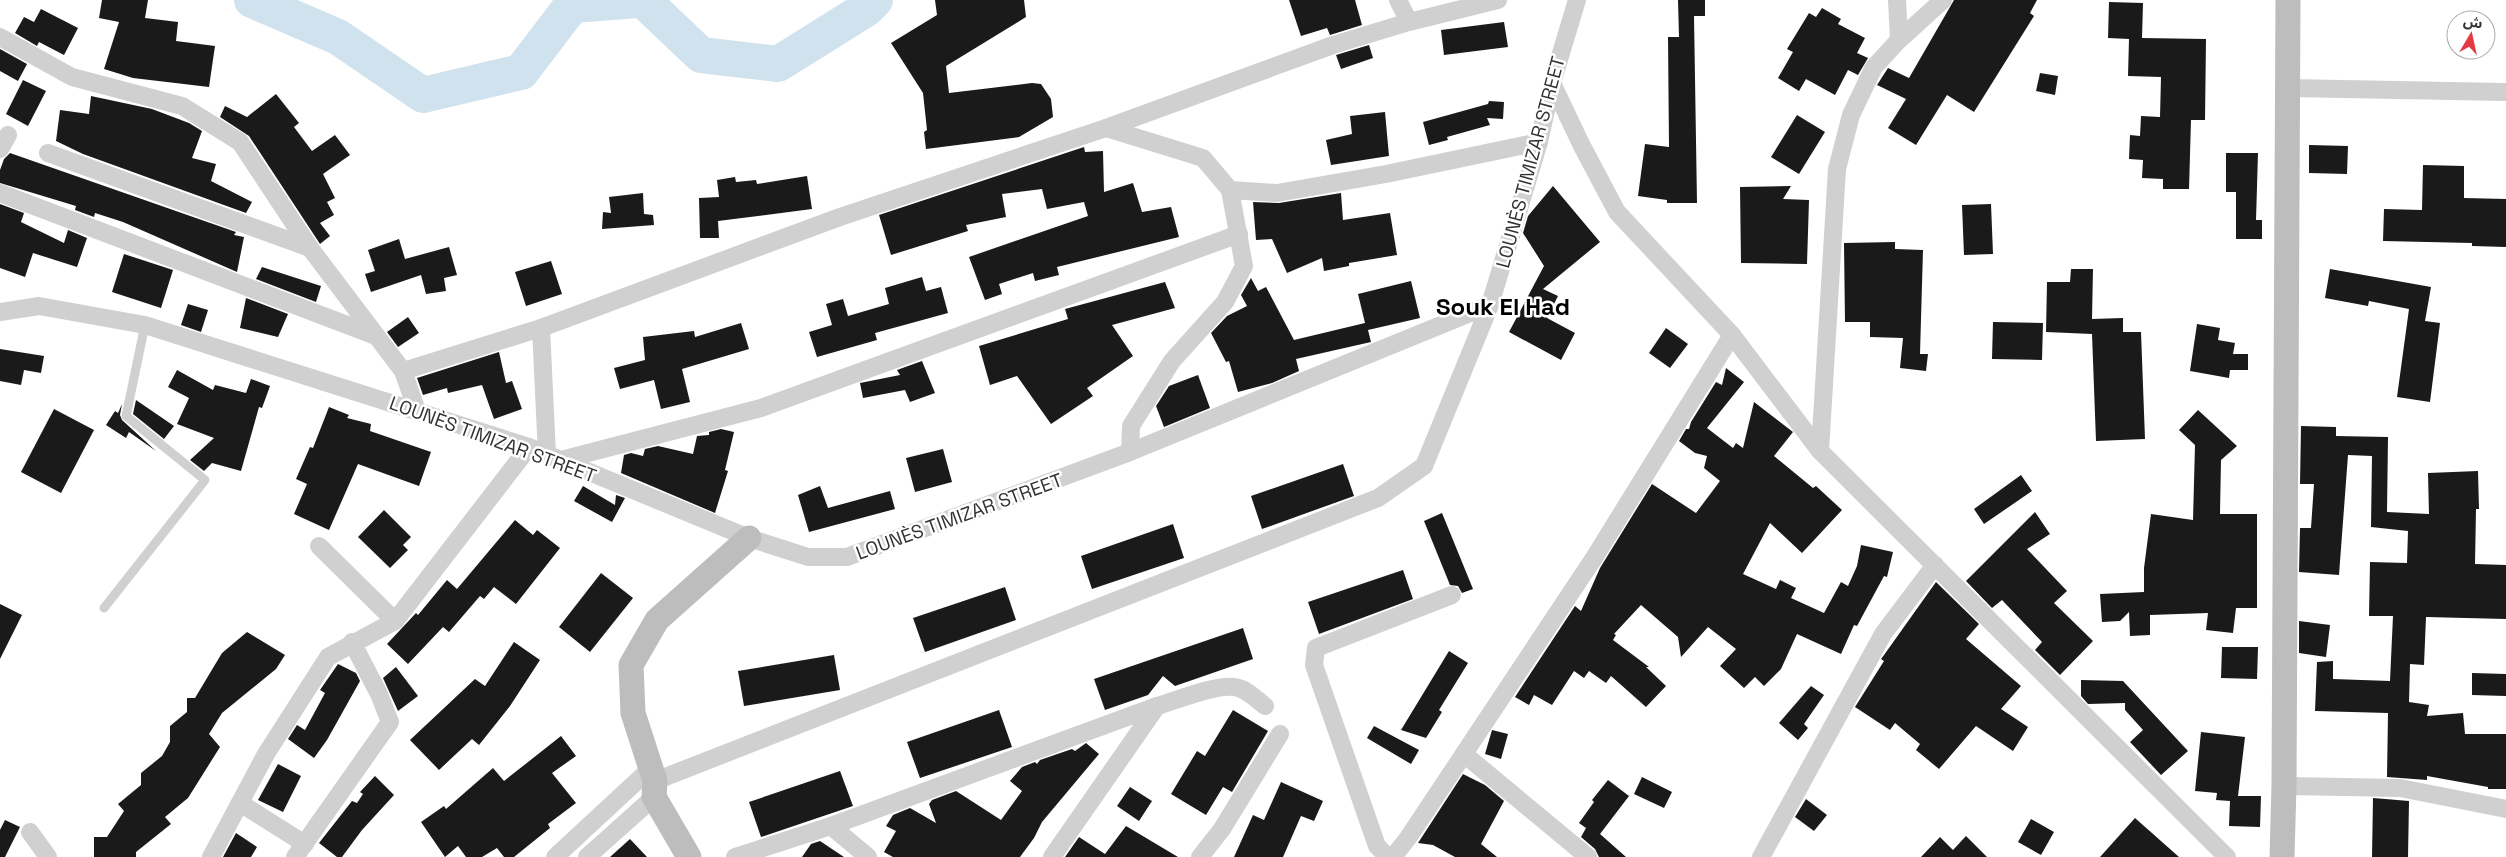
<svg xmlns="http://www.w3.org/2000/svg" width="2506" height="857" font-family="'Space Grotesk','Noto Sans Arabic',sans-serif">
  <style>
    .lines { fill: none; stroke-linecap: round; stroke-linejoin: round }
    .river { stroke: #cfe2ee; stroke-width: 36 }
    .building { fill: #1a1a1a }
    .lane { stroke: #d0d0d0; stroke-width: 9 }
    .street { stroke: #d0d0d0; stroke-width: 18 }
    .secondary { stroke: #bdbdbd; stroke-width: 25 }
    .labels { text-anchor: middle; stroke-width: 5; stroke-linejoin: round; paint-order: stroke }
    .street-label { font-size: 19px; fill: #333; stroke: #fff }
    .district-label { font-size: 24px; font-weight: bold; fill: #000; stroke: #fff }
  </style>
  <rect width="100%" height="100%" fill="#fff"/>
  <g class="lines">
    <!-- river -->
    <g class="river">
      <polyline points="252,0 338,37 423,95 521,72 572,5 638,0"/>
      <polyline points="643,0 701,55 778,64 866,9 875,0"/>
    </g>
  </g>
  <!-- building -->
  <g class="building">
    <polygon points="102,0 148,0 145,18 178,22 176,41 215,46 209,87 133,78 104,69 119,22 99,18"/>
    <polygon points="935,0 1024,0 1026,17 946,66 949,93 1032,83 1041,84 1051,99 1053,117 1019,137 926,149 924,132 927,130 923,93 891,43 937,15"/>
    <polygon points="1289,0 1355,0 1362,25 1330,35 1327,28 1301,36"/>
    <polygon points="1678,0 1705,0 1705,16 1694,16 1697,203 1667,203 1667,200 1638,196 1645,144 1669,147 1668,37 1679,37"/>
    <polygon points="1954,0 2037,0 2030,13 2034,16 1974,112 1947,95 1916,145 1888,128 1906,99 1877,85 1888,68 1909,78"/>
    <polygon points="2109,2 2143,3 2142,38 2206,39 2205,120 2191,120 2189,189 2163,189 2163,179 2142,178 2143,160 2129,159 2130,135 2140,136 2141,116 2160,117 2161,77 2128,76 2129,39 2108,38"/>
    <polygon points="1822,8 1841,19 1838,24 1865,38 1857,53 1868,58 1858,75 1848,70 1835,95 1806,79 1799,91 1778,78 1793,52 1787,49 1809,13 1816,17"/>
    <polygon points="41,9 78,28 64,55 39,42 37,46 15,33 24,17 34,22"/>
    <polygon points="1504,22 1508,47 1444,55 1441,30"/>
    <polygon points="1369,45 1373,58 1341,69 1336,55"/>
    <polygon points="0,49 27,64 18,81 0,71"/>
    <polygon points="2040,73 2058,76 2055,95 2036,91"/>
    <polygon points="23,80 46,91 28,126 6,114"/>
    <polygon points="276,94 299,123 294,127 312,151 335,135 350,155 323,174 335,198 327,202 334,215 320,223 330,236 320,244 249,136 220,117 225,106 247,117"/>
    <polygon points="91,96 152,109 189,123 202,131 192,158 216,164 211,181 252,202 246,213 83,154 56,141 60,110 89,114"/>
    <polygon points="1489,101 1504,102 1503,119 1487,118 1490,125 1447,137 1448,140 1429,145 1423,122 1488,104"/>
    <polygon points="1385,112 1389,156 1331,165 1326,140 1352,134 1350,116"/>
    <polygon points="1797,115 1825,132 1799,174 1771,157"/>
    <polygon points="2309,145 2348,146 2347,174 2309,173"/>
    <polygon points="1084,147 1085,152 1103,151 1104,192 1133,183 1142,212 1171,207 1179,237 1057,267 1059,275 1035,281 1033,273 999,284 1002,294 985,300 969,257 1088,216 1084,202 1047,209 1042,189 1002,194 1006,217 966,225 968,231 891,255 879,215"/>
    <polygon points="10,153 236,232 234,235 244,237 237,272 123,222 95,213 94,217 75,210 76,206 0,183 0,170 4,159"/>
    <polygon points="2226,153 2258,153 2256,220 2262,220 2262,239 2236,239 2236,192 2226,192"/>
    <polygon points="2423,165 2464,166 2464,198 2506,199 2506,247 2472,246 2472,243 2383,241 2384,209 2422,210"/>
    <polygon points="807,176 812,209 718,221 719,238 700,238 699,198 719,197 717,180 735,177 736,182 756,180 757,184"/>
    <polygon points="1553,186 1600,242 1543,289 1558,296 1547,318 1575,333 1561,360 1509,332 1544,266 1523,233 1528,216"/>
    <polygon points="1791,186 1783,199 1809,200 1807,264 1741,263 1740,187"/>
    <polygon points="643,193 644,214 653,215 654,225 602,229 603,212 611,213 609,197"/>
    <polygon points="1341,193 1343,220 1390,213 1397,255 1349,263 1349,266 1324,271 1322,258 1287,273 1272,239 1256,240 1253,202 1279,203"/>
    <polygon points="0,204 24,213 21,222 64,243 68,230 87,238 77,267 33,253 25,277 0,268"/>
    <polygon points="1991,204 1993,254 1964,255 1962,205"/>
    <polygon points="399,239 405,259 449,247 457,275 444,278 446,291 426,294 421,275 371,292 365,274 375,271 368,250"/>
    <polygon points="1895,242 1895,249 1923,250 1920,354 1928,354 1926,371 1900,368 1903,338 1870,337 1870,322 1845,322 1844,243"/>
    <polygon points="124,254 173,270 161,308 112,292"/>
    <polygon points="551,261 562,294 526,306 515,272"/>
    <polygon points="262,267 321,286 316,302 256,279"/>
    <polygon points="2071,269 2093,269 2092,319 2123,318 2123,332 2141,332 2145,439 2096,441 2092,334 2046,332 2047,282 2070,282"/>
    <polygon points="2330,269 2431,287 2425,321 2440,323 2430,402 2397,397 2409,309 2369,301 2368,306 2325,298"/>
    <polygon points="922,277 926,291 941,287 948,313 875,333 877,340 817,357 809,332 832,325 826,304 843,299 848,316 889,304 885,288"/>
    <polygon points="1251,278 1258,291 1266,287 1294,340 1365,323 1358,294 1411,281 1420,318 1368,330 1371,342 1296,359 1299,371 1272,383 1238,392 1229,361 1226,362 1211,333 1227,316 1247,306 1241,295"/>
    <polygon points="1165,282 1175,308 1112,325 1133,356 1087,388 1093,396 1051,424 1017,376 990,385 979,346 1068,319 1065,309"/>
    <polygon points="246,298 288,314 278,337 240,328"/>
    <polygon points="188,304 208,310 201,332 181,325"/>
    <polygon points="408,317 419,333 398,347 387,332"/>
    <polygon points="1993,322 2043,323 2042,360 1992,359"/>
    <polygon points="741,323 749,349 682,369 690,402 661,409 654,380 620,389 614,368 645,360 643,337 694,331 695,337"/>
    <polygon points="2197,324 2220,328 2218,340 2235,343 2233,354 2248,354 2248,370 2230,370 2229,378 2190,371"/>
    <polygon points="1666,328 1688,344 1670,368 1649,353"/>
    <polygon points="0,349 44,356 41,373 24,370 21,385 0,381"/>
    <polygon points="499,352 506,383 512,381 522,409 494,419 482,385 448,393 447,388 423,395 417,378"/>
    <polygon points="922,361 935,393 910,402 905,390 863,398 860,383 900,375 897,370"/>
    <polygon points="1726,368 1744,382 1707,428 1733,448 1736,443 1743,448 1754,402 1793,432 1774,456 1813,488 1816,486 1842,510 1802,553 1770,523 1743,574 1776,589 1780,580 1796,588 1791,598 1824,613 1841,582 1848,586 1857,566 1861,545 1893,552 1887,577 1884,576 1857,626 1854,625 1841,654 1797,634 1781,669 1764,686 1755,677 1744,688 1720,666 1736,649 1708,627 1681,657 1678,637 1641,605 1614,634 1616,635 1613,640 1649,667 1646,667 1666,686 1646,707 1611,676 1606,683 1589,671 1584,678 1574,671 1552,705 1534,695 1529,705 1515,697 1575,606 1581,611 1600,568 1652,484 1696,513 1720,481 1704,468 1707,456 1695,453 1679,441 1686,429 1689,429 1691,422 1716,382 1722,385"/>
    <polygon points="177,370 213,390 215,385 246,393 251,379 270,386 262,408 259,407 241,471 212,463 204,471 190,460 214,438 177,424 189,398 168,387"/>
    <polygon points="1198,375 1210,408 1164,427 1156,406 1169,386"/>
    <polygon points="136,400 174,426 164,439 133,414"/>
    <polygon points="122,404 120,415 122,420 156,451 129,432 126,438 106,425 115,411 118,413"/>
    <polygon points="329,407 349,415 347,418 371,424 370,431 431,452 419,486 358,464 329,530 294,514 307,484 296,479 310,447 313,448"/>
    <polygon points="54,409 94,430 61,493 21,472"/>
    <polygon points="2198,410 2237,446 2221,460 2220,514 2257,514 2257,608 2236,608 2233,633 2206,630 2208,613 2150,615 2150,635 2130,636 2129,612 2120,621 2102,622 2100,594 2144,592 2144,568 2151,514 2193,520 2195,445 2179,430"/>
    <polygon points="2301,426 2336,427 2336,436 2388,437 2387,512 2429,514 2428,473 2478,471 2479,509 2476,509 2475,564 2506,565 2506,619 2426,617 2424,665 2410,664 2409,702 2429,705 2427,716 2463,713 2465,734 2506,734 2506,789 2488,789 2488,787 2427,776 2427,780 2387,777 2388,713 2315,711 2317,662 2333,661 2333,679 2390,681 2393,616 2369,616 2370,562 2407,563 2408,531 2371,527 2372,456 2348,455 2339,575 2299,572 2300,528 2311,528 2314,484 2300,484"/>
    <polygon points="721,429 734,432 725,470 728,471 715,513 621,473 624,455 631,453 643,456 645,449 658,446 693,454 697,436 709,435 709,432"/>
    <polygon points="943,449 952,482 915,492 906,458"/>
    <polygon points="1343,464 1354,496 1262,529 1251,496"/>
    <polygon points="2021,475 2032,491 1984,524 1974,509"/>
    <polygon points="583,486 615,505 616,495 625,498 612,522 574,501"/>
    <polygon points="820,486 828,508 890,491 895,509 809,532 798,495"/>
    <polygon points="384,510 411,537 403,545 408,550 390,568 358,537"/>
    <polygon points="2035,512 2050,534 2027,549 2067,591 2054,603 2093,641 2060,675 2035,650 2042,642 2002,600 1992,608 1966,581"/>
    <polygon points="1442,513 1473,589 1462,593 1458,586 1450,585 1424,521"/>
    <polygon points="515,520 533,535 537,530 560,548 516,604 494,587 484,599 480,596 449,632 443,627 408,664 387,644 416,613 418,615 447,580 457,589"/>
    <polygon points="1173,524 1184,558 1092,589 1081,556"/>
    <polygon points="1403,570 1413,599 1319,634 1308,602"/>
    <polygon points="601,573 633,598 590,652 559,627"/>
    <polygon points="1936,582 1979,624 1966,639 2021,686 2001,709 2028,727 2013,751 1976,726 1939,769 1916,750 1920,744 1895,723 1890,730 1855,707 1884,661 1881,659 1884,655"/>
    <polygon points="1005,587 1016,620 925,652 913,618"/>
    <polygon points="0,604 22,615 0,659"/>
    <polygon points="2299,621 2330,625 2326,657 2299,653"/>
    <polygon points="1243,628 1253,659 1175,686 1163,676 1148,695 1105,710 1094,679"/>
    <polygon points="247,632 285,655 276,669 222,713 209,734 220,747 188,798 165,817 171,824 136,852 136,857 94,857 94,837 107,837 124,811 118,804 141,785 141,773 162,756 170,742 170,726 187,712 187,698 195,698 222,653"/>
    <polygon points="514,642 540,660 510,706 479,745 472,739 439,770 410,740 475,679 485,686"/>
    <polygon points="2222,647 2258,647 2257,679 2221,678"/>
    <polygon points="1449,651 1468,663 1439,710 1442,712 1426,738 1401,730"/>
    <polygon points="834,655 840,690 744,706 738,671"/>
    <polygon points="338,664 356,673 360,681 327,740 314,758 288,739 297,725 305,730 325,693 320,690"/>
    <polygon points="396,667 418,696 398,711 383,678"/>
    <polygon points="2472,673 2506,674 2506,696 2472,695"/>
    <polygon points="2081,680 2123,681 2188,751 2161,775 2130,742 2143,730 2125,710 2125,703 2088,704 2081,696"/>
    <polygon points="1811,686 1824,695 1804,724 1808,728 1798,740 1779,723"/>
    <polygon points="999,710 1012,747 920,778 907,742"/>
    <polygon points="1233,710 1268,731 1232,792 1223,787 1206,815 1171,794 1197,751 1205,756"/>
    <polygon points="1374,726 1419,750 1411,764 1367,738"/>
    <polygon points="1492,730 1508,734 1501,759 1485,754"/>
    <polygon points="2201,732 2245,737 2238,796 2261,796 2260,827 2229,826 2230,801 2216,800 2217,793 2195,791"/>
    <polygon points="561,736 576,756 552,773 576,803 548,824 550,828 514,857 504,857 497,848 482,857 466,857 458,846 445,857 421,822 444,806 446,809 493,768 504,781"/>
    <polygon points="1086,743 1099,754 1042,822 1034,838 1020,857 893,857 884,852 896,831 886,826 893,815 910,808 936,823 929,804 932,800 956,791 1001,820 1022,791 1010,781 1022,767 1035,762 1037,764 1040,760 1072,749 1075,751"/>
    <polygon points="278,764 301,776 283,812 258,800"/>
    <polygon points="840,771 853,806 761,837 749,802"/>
    <polygon points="1463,774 1485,785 1504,801 1481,844 1497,857 1455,857 1433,845 1418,843"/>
    <polygon points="375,776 394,795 362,830 342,857 337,857 319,843 352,801 357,803 363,794 360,792"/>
    <polygon points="1642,777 1672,792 1664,808 1634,794"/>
    <polygon points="1608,780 1629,796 1600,834 1626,857 1599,857 1595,849 1581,837 1586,828 1579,823 1594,802 1592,800"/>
    <polygon points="1281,782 1323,801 1314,821 1301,816 1283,857 1234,857 1253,815 1264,820"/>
    <polygon points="1130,787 1152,801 1139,821 1117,806"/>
    <polygon points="2373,798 2409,801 2408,857 2372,857"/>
    <polygon points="1806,799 1827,815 1814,831 1795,817"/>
    <polygon points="2135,818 2179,857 2100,857"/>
    <polygon points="2031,819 2054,832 2041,855 2018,842"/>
    <polygon points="5,820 20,827 5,857 0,857 0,830"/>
    <polygon points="1126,826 1178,857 1065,857 1079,837 1105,854"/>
    <polygon points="236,833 257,847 251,857 223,857"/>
    <polygon points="1966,836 1987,857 1921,857 1940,837 1953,850"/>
    <polygon points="630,839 647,857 610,857"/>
    <polygon points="820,841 844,857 802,857 811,844"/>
  </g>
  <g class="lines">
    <!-- lane -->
    <polyline class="lane" points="104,608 205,480 126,416 145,325"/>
    <!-- street -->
    <g class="street">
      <polyline points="1398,0 1409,22"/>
      <polyline points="1897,0 1899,40"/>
      <polyline points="0,37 72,77 182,106 240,142 310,248 403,371 417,411"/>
      <polyline points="1552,83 1582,146 1617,212 1732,335 1820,451 2227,857"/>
      <polyline points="2288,88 2506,92"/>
      <polyline points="1106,128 1203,158 1230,190 1244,266 1225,302 1172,361 1131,426 1130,452"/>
      <polyline points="0,149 8,135"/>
      <polyline points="48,153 310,248"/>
      <polyline points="1230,190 1277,193 1386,174 1539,142"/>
      <polyline points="0,193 376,336"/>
      <polyline points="0,312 39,306 145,325 529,447 749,538 808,557 847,557 1130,452 1490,305"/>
      <polyline points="541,328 547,455"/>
      <polyline points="403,371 541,328 840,217 1106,128 1333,45 1409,22 1498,0"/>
      <polyline points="1820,451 1837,169 1851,115 1874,67 1899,40 1943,0"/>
      <polyline points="561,460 761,408 1239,234"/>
      <polyline points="319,546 395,621"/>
      <path d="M 1157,706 C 1178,700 1213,685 1234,687 C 1246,688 1256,699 1265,706"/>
      <polyline points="1464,754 1588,857"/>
      <polyline points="655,781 1378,498 1424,466 1490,305 1539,142 1552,83 1577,0"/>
      <polyline points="2284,786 2400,788 2506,809"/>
      <polyline points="240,803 305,844"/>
      <polyline points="831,826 868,857"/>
      <polyline points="30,832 48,857"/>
      <polyline points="211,857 266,754 328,657 395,621 529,447"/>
      <polyline points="295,857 390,722 379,694 352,642"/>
      <polyline points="555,857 650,769"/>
      <polyline points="587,857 654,797"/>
      <polyline points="735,857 831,826 1157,706 1052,857"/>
      <polyline points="1200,857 1222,829 1280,734"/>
      <polyline points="1388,857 1377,846 1314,665 1316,648 1452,595"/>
      <polyline points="1393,857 1408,838 1594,558 1732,335"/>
      <polyline points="1761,857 1883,634 1935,565"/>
    </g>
    <!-- secondary -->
    <g class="secondary">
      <polyline points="689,857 654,797 655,781 633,713 631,665 657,620 749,538"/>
      <polyline points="2282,857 2284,786 2288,0"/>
    </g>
  </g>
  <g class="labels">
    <!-- street labels -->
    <g class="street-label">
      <text transform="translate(1530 162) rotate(-75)" y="7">LOUNÈS TIMIZAR STREET</text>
      <text transform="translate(493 439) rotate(20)" y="7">LOUNÈS TIMIZAR STREET</text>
      <text transform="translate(959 516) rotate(-20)" y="7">LOUNÈS TIMIZAR STREET</text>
    </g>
    <!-- district labels -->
    <g class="district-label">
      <text x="1503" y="315">Souk El Had</text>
    </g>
  </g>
  <!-- north arrow -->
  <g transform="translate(2471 35) rotate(9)"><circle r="24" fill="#ffffff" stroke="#adadad"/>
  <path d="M0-4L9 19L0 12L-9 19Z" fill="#e63946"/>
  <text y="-8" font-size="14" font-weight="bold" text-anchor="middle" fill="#333333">ش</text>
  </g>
</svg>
